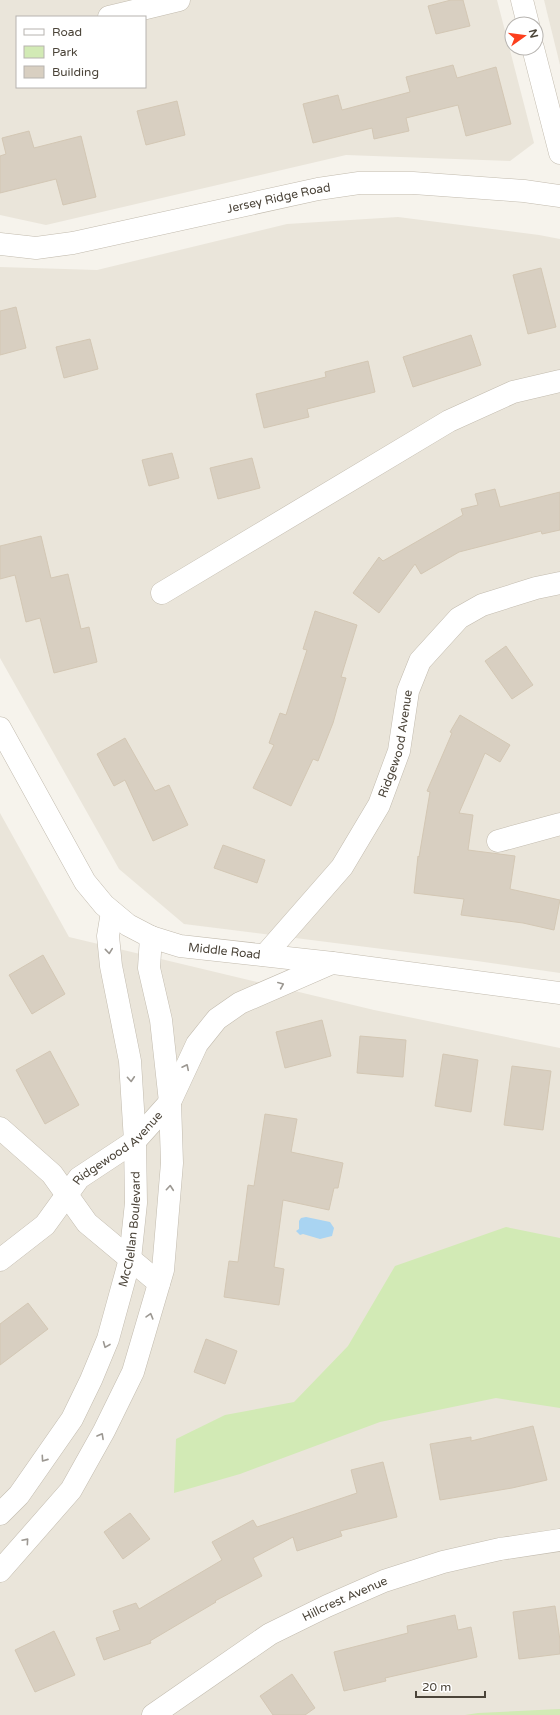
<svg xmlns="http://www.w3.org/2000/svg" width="560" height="1715" font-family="'Varela Round',sans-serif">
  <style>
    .residential { fill: #eae5da; fill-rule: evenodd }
    .green { fill: #d2eab5 }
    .water { fill: #a9d4f2 }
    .building { fill: #d8cfc1; stroke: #d3c7b4 }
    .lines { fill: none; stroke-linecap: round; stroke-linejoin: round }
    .minor-casing { stroke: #c2bbae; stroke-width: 23 }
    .minor { stroke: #fff; stroke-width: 22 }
    .oneway { stroke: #9c9892 }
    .labels { text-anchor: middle; stroke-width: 3; stroke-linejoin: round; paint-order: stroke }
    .street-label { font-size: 12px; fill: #4b4439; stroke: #fff }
  </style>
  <rect width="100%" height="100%" fill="#f6f3ec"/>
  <!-- residential -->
  <g class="residential">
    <path d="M 0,0 L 497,0 L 534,143 L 510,161 L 346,155 L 46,225 L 0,215 ZM 17,17 L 145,17 L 145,87 L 17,87 Z"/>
    <polygon points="544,0 560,0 560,65"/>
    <polygon points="398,217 539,235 560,239 560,973 477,961 184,924 119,869 0,658 0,267 97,270 287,224"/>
    <polygon points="0,813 69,937 374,1010 560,1048 560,1715 0,1715"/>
  </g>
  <!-- green -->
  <g class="green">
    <polygon points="506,1227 560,1238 560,1408 496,1398 380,1422 240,1474 174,1493 176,1439 225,1415 294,1402 348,1346 395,1266"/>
    <polygon points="560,1709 560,1715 465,1715 478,1713"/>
  </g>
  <!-- water -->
  <polygon class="water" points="306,1217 330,1222 334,1228 332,1236 320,1239 303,1234 300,1235 296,1231 299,1229 299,1221 301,1218"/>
  <!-- building -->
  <g class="building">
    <polygon points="451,0 463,0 470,26 436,34 428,6"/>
    <polygon points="453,65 457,78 496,67 511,124 466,136 458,105 406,118 409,131 374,139 372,128 313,143 303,104 338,95 342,110 410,92 406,77"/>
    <polygon points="177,101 185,135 146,145 137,111"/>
    <polygon points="29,131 34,148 81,136 96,197 63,205 56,179 0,193 0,156 6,154 2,138"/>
    <polygon points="541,268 556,327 528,334 513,275"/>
    <polygon points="16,307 26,348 0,355 0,311"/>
    <polygon points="471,335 481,365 413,387 403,357"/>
    <polygon points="90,339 98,369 64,378 56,347"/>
    <polygon points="368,361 375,392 307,409 309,417 264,428 256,394 326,377 325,372"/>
    <polygon points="172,453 179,478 149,486 142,460"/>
    <polygon points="252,458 260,488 218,499 210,468"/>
    <polygon points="495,489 500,507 560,492 560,530 542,534 541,531 459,552 421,574 415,564 379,613 353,593 379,557 383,561 463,515 461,509 478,505 475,494"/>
    <polygon points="41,536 51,578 68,574 81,629 89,627 97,662 54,673 40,618 26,622 15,575 0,579 0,546"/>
    <polygon points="315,611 357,625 341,677 346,678 333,723 318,761 313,759 291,806 253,788 274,745 269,743 280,713 286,715 307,650 303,649"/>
    <polygon points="506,646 533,685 512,699 485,661"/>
    <polygon points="460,715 510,745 500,762 485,753 459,813 473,815 468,850 515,856 510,889 560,900 554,930 523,923 461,915 464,899 414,893 418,856 419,857 430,792 427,791 452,733 450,732"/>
    <polygon points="125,738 155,791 169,785 188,825 153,841 125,780 114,786 97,754"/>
    <polygon points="223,845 265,860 257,883 214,868"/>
    <polygon points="43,955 65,994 32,1014 9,975"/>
    <polygon points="322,1020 331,1056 285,1068 276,1032"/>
    <polygon points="360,1036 406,1040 403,1077 357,1073"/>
    <polygon points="50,1051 79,1105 45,1124 16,1070"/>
    <polygon points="443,1054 478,1060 471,1112 435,1106"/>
    <polygon points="512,1066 551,1071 543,1130 504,1125"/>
    <polygon points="265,1114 297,1119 291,1152 343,1163 338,1188 334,1188 329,1210 283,1200 274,1267 284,1269 279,1305 224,1297 229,1261 238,1262 248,1185 254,1186"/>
    <polygon points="28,1303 48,1329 0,1365 0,1324"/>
    <polygon points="206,1339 237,1351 225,1384 194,1372"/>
    <polygon points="533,1426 547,1480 512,1488 440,1500 430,1444 471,1437 471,1441"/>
    <polygon points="383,1462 397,1517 340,1531 342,1536 297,1551 293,1537 253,1558 262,1576 215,1601 216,1602 150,1641 151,1643 104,1660 96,1638 120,1630 113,1611 136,1603 139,1609 222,1560 212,1542 253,1520 257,1527 357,1493 351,1470"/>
    <polygon points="130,1513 150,1539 123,1559 104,1532"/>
    <polygon points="555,1606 560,1640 560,1654 519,1659 513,1612"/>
    <polygon points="455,1615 458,1630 471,1627 477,1657 385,1678 386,1681 344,1691 334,1652 408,1633 407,1626"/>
    <polygon points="54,1631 75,1675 35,1692 15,1650"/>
    <polygon points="292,1674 315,1708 305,1715 273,1715 260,1696"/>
  </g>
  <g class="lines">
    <!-- minor casing -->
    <g class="minor-casing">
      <g id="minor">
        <polyline points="522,0 528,24"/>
        <polyline points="109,17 179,0"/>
        <polyline points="533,48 560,153"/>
        <path id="s1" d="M 0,244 L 36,248 L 73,243 L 318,189 L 359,183 L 413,183 L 524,191 L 560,196"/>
        <polyline points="162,593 449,421 513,392 560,381"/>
        <path id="s2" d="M 0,728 L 85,882 L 104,905 L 128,925 L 151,937 L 180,946 L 333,963 L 560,993"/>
        <polyline points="498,841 560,824"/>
        <path id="s3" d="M 265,955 L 342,867 L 379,805 L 399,751 L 408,691 L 420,661 L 459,618 L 482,605 L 536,588 L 560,583"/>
        <polyline points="0,1128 52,1174 87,1223 159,1283"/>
        <path id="s4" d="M 0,1260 L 45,1225 L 79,1178 L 135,1141 L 170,1102 L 197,1044 L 217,1019 L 240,1003 L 332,963"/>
        <path id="s5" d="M 0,1514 L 19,1495 L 72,1419 L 91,1380 L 108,1339 L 130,1259 L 136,1203 L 135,1141 L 130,1061 L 111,966 L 108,936 L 112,912"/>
        <polyline points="0,1571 71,1490 104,1431 133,1372 163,1270 172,1163 170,1102 161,1020 149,968 151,937"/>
        <path id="s6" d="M 153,1715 L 270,1634 L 327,1606 L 384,1581 L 443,1562 L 500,1549 L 560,1540"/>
      </g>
    </g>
    <!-- minor -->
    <use href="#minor" class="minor"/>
  </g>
  <!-- one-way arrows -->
  <defs><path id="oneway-chevron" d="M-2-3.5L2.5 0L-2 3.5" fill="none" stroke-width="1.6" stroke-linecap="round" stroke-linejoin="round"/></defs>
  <g class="oneway">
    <use href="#oneway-chevron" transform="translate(109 951) rotate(84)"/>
    <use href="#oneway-chevron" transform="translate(281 985) rotate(-23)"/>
    <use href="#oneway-chevron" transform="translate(186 1067) rotate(-64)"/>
    <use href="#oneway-chevron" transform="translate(131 1079) rotate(86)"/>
    <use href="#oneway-chevron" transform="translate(170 1188) rotate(-85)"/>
    <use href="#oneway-chevron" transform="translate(150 1316) rotate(-74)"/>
    <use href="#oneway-chevron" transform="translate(106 1345) rotate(112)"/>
    <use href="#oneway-chevron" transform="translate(101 1436) rotate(-61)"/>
    <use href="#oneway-chevron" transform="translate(44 1459) rotate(125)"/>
    <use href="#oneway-chevron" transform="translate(26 1541) rotate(-49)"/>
  </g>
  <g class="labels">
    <!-- street labels -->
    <g class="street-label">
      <text dy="4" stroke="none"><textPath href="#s1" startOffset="284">Jersey Ridge Road</textPath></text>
      <text dy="4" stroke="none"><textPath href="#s3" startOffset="253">Ridgewood Avenue</textPath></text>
      <text dy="4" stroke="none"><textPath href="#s2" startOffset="338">Middle Road</textPath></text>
      <text dy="4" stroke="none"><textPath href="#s4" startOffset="164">Ridgewood Avenue</textPath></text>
      <text dy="4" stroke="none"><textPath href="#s5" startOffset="320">McClellan Boulevard</textPath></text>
      <text dy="4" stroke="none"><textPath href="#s6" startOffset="225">Hillcrest Avenue</textPath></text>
    </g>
  </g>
  <!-- legend -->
  <rect x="16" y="16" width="130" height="72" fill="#ffffff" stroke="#b7b4b0"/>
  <rect x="24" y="29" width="20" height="6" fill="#ffffff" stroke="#b7b4b0"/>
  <text x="52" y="36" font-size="12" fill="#4b4439">Road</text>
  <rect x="24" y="46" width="20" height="12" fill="#d2eab5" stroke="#b7b4b0"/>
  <text x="52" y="56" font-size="12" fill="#4b4439">Park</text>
  <rect x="24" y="66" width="20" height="12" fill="#d8cfc1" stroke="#b7b4b0"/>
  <text x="52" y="76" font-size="12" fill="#4b4439">Building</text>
  <!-- north arrow -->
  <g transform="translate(524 36) rotate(76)"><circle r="19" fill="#ffffff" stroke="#b7b4b0"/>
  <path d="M0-3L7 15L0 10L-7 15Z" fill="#fc3f1d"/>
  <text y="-6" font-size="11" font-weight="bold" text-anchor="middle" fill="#4b4439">N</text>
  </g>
  <!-- scale -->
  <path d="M416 1691v6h69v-6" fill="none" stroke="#4b4439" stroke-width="2"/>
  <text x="422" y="1691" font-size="12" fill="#4b4439" stroke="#ffffff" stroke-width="3" paint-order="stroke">20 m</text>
</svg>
